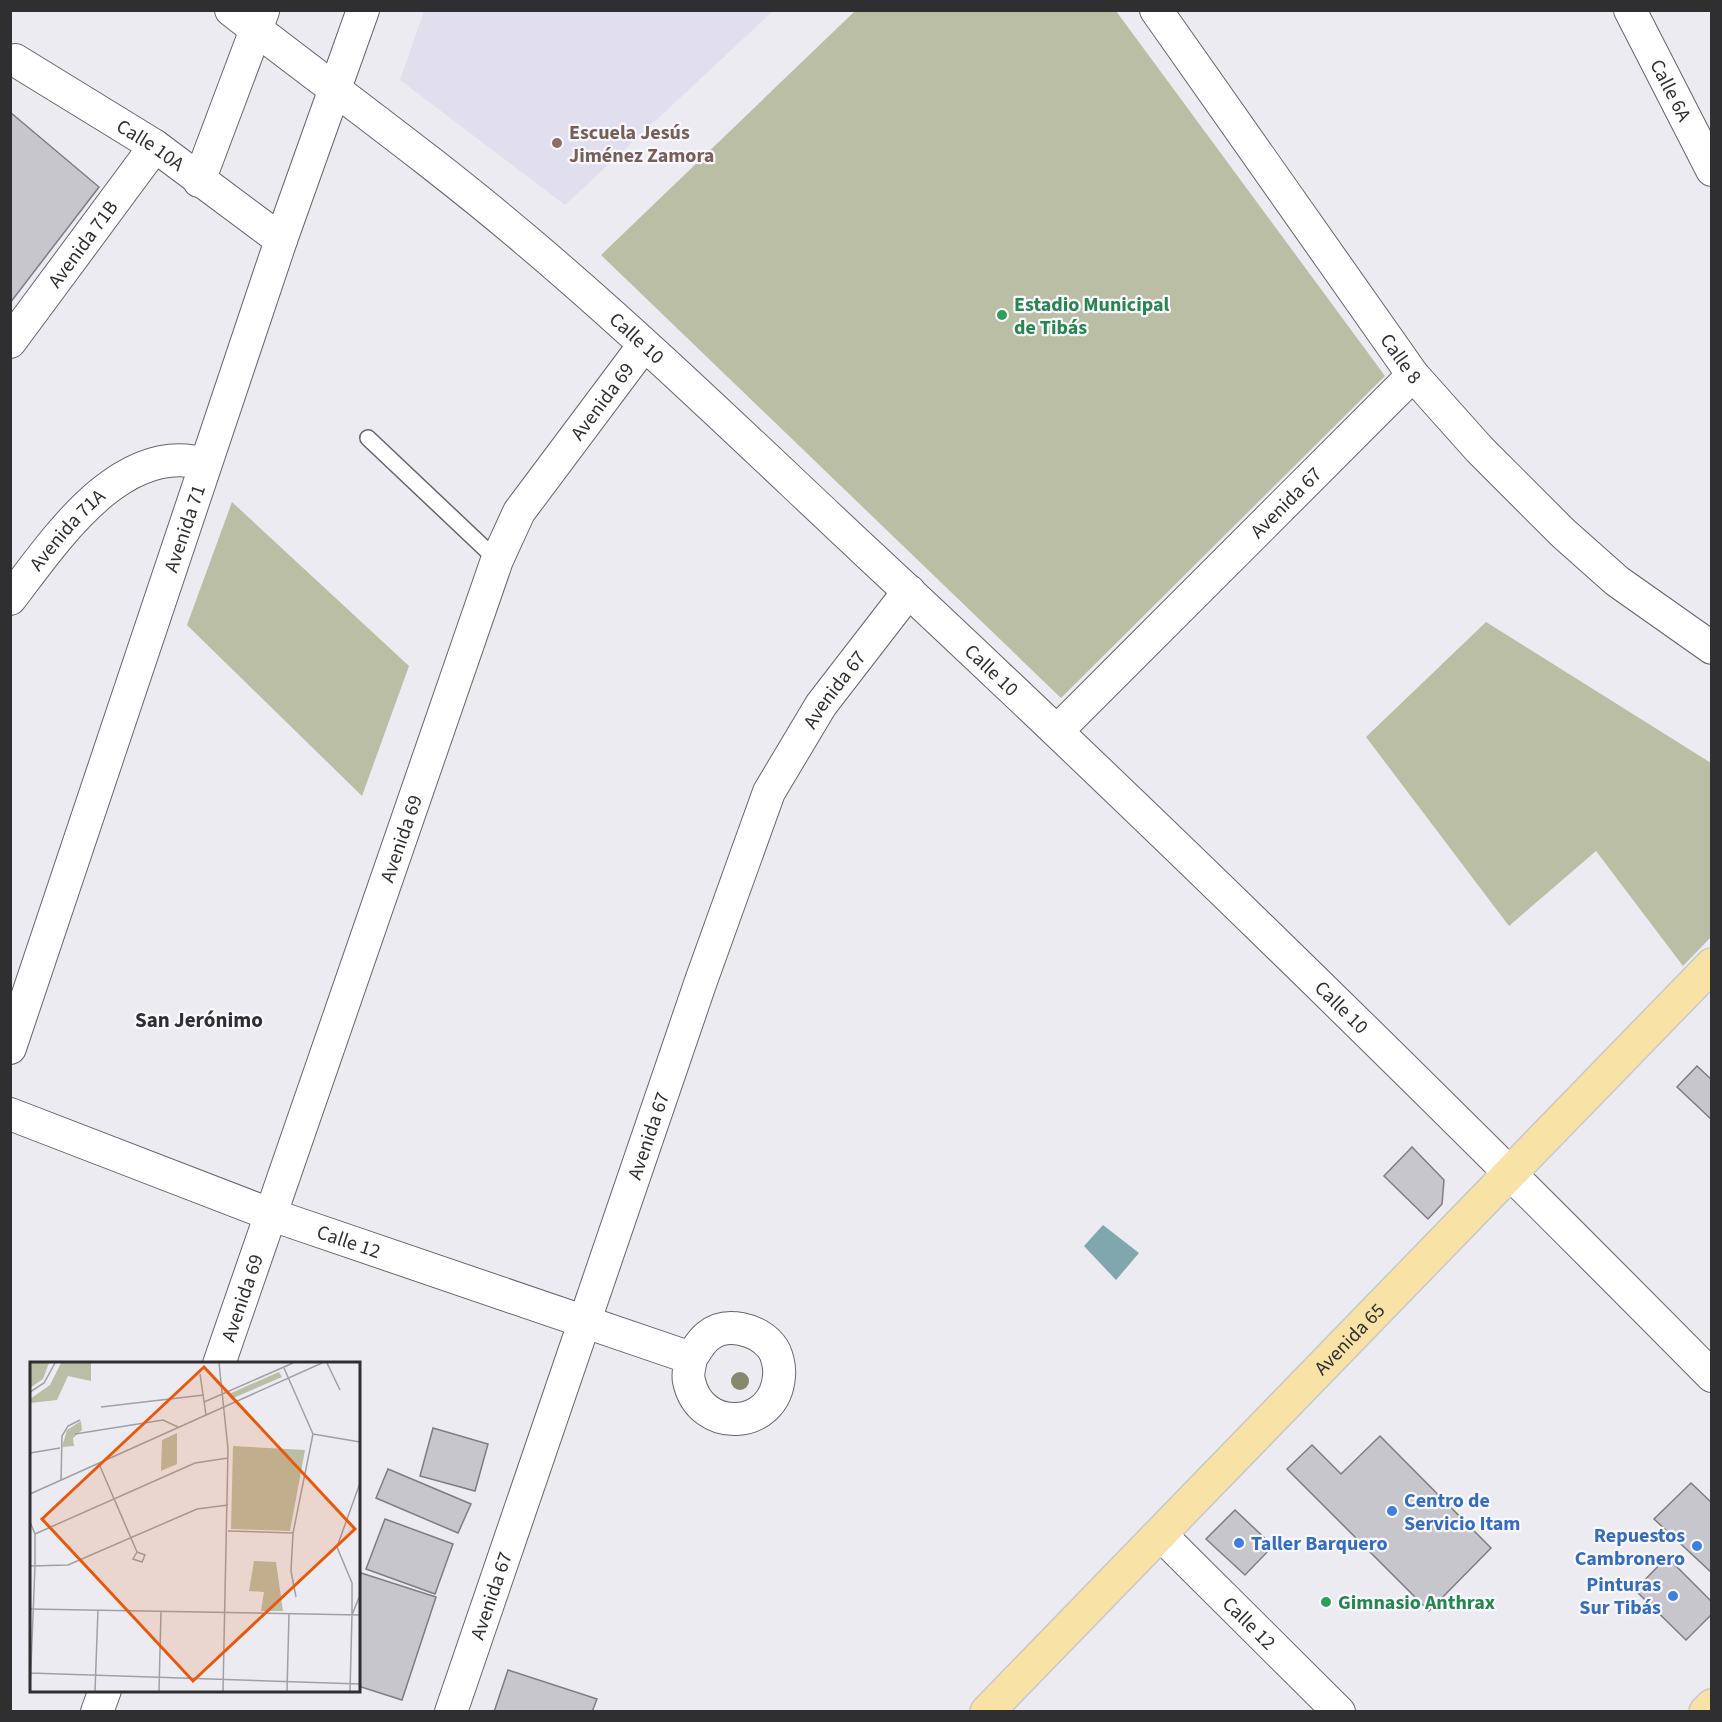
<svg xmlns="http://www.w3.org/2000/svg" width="1722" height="1722" font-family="'Source Sans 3',sans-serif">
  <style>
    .built { fill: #e1dfed }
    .green { fill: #babea4 }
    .water { fill: #80a6ae }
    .building { fill: #c7c6cc; stroke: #7e7d83; stroke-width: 1.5 }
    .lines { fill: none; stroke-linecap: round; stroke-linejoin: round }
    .lane-casing { stroke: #66656b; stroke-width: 18 }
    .street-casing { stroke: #66656b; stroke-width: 34 }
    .primary-casing { stroke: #c9c9c9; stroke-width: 36 }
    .lane { stroke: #fff; stroke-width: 15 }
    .street { stroke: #fff; stroke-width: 32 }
    .primary { stroke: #f8e2a6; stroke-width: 33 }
    .tree { fill: #86886c }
    .education-dot { fill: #8d6e63; stroke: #f9f8fe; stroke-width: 2 }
    .leisure-dot { fill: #2e9e5b; stroke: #f9f8fe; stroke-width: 2 }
    .shop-dot { fill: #3f7fe0; stroke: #f9f8fe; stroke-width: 2 }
    .labels { text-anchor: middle; stroke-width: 4.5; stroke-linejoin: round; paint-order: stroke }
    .street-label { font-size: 20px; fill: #2f2f31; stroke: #f9f8fe }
    .education-label { font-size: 20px; font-weight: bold; fill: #785e54; stroke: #f9f8fe; text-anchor: start }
    .leisure-label { font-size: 20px; font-weight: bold; fill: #27864d; stroke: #f9f8fe; text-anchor: start }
    .shop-label { font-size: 20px; font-weight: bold; fill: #366cbe; stroke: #f9f8fe; text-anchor: start }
    .neighbourhood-label { font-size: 21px; font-weight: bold; fill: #2f2f31; stroke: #f9f8fe }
    .inset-road { fill: none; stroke: #a0a0a4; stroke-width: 1.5 }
    .view { fill: #e8590c; fill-opacity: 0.15; stroke: #e8590c; stroke-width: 3 }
    .inset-edge { fill: none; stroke: #2f2f31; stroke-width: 3 }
  </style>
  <rect width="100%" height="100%" fill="#ebebf1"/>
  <!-- built -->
  <polygon class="built" points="424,11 424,10 773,11 565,205 400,80"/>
  <!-- green -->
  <g class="green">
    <polygon points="855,11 1116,11 1385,376 1061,698 601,255"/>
    <polygon points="232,502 409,666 362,796 187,625"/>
    <polygon points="1486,622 1711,763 1711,937 1683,966 1596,851 1509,926 1366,737"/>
  </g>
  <!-- water -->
  <polygon class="water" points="1103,1225 1139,1253 1116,1280 1084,1246"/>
  <!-- building -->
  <g class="building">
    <polygon points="10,112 99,187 10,303"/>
    <polygon points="1697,1066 1712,1080 1712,1120 1677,1087"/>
    <polygon points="1412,1147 1444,1180 1442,1204 1428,1219 1384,1176"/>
    <polygon points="433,1428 488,1444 475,1491 420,1476"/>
    <polygon points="1380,1436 1491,1548 1429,1611 1287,1469 1312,1445 1341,1474"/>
    <polygon points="388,1469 471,1504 458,1533 376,1498"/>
    <polygon points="1691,1483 1712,1503 1712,1573 1654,1519"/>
    <polygon points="1235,1510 1273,1546 1245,1575 1206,1539"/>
    <polygon points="385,1519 453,1544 435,1594 366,1569"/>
    <polygon points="1667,1557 1712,1602 1712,1614 1686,1640 1635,1590"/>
    <polygon points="358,1572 436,1597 402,1700 358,1686"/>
    <polygon points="508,1670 597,1699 592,1712 494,1712"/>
  </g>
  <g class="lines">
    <!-- lane casing -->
    <g class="lane-casing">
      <polyline id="lane" points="368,438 497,560"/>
    </g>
    <!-- street casing -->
    <g class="street-casing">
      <g id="street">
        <path id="s1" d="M 231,10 C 330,87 432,160 527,241 C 643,339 752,445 863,549 C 1152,818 1434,1095 1712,1376"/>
        <path id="s2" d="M 1156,10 L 1413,375 L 1480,450 L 1563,533 L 1617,581 L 1712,648"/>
        <path id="s3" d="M 1630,10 L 1712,170"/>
        <path id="s4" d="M 15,60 L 155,146 L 281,240"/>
        <polyline points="199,181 263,11"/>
        <path id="s5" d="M 10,342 L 155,146"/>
        <path id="s6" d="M 10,599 C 54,542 121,439 205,464"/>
        <path id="s7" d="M 1058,730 L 1413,375"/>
        <path id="s8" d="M 10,1048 L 281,240 L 363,10"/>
        <path id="s9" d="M 10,1114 L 272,1215 L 691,1358 C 690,1365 687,1374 689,1381 C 700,1434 775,1431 779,1376 C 780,1367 777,1353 771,1346 C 757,1329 726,1321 708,1336 C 701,1341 696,1351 691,1358"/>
        <path id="s10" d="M 219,1364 L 497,560 L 519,512 L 644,345"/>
        <path id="s11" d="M 1160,1534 L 1339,1712"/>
        <polyline points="97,1712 105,1690"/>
        <path id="s12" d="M 451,1712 L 701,981 L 769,792 L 821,705 L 909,591"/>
      </g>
    </g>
    <!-- primary casing -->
    <g class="primary-casing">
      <g id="primary">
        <path id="s13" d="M 987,1712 L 1712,965"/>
        <polyline points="1706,1712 1712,1706"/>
      </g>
    </g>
    <!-- lane -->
    <use href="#lane" class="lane"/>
    <!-- street -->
    <use href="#street" class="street"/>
    <!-- primary -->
    <use href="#primary" class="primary"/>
  </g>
  <!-- trees -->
  <circle class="tree" cx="740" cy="1381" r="9"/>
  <!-- markers -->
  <circle class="education-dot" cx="557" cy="143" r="6"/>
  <g class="leisure-dot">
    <circle cx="1002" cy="315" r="6"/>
    <circle cx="1326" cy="1602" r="6"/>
  </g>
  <g class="shop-dot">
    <circle cx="1392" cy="1511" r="6"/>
    <circle cx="1239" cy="1543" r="6"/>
    <circle cx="1697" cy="1546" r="6"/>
    <circle cx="1673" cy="1596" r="6"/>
  </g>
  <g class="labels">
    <!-- street labels -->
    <g class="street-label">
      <text dy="7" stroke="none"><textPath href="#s3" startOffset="90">Calle 6A</textPath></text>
      <text dy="7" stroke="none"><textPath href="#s4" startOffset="160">Calle 10A</textPath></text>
      <text dy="7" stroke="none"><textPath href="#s5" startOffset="122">Avenida 71B</textPath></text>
      <text dy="7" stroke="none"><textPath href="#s1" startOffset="522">Calle 10</textPath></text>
      <text dy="7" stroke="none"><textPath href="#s2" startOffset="426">Calle 8</textPath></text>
      <text dy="7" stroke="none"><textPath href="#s10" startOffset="1042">Avenida 69</textPath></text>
      <text dy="7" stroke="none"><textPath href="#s7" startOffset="322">Avenida 67</textPath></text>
      <text dy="7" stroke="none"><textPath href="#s8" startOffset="548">Avenida 71</textPath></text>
      <text dy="7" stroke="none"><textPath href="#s6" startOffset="90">Avenida 71A</textPath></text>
      <text dy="7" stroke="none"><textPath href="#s1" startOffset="1008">Calle 10</textPath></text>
      <text dy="7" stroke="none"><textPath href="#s12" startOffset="1095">Avenida 67</textPath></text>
      <text dy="7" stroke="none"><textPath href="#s10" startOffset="556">Avenida 69</textPath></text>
      <text dy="7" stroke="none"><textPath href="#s1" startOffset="1494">Calle 10</textPath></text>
      <text dy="7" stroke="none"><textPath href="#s12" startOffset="609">Avenida 67</textPath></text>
      <text dy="7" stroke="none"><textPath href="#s9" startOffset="362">Calle 12</textPath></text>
      <text dy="7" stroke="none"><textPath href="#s10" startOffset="70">Avenida 69</textPath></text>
      <text dy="7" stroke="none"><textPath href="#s13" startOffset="520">Avenida 65</textPath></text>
      <text dy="7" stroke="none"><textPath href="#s12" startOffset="123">Avenida 67</textPath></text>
      <text dy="7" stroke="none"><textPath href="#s11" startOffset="126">Calle 12</textPath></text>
    </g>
    <!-- education labels -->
    <g class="education-label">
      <text x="569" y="139">Escuela Jesús<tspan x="569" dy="23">Jiménez Zamora</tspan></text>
    </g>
    <!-- leisure labels -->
    <g class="leisure-label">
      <text x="1014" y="311">Estadio Municipal<tspan x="1014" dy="23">de Tibás</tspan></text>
      <text x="1338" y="1609">Gimnasio Anthrax</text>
    </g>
    <!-- shop labels -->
    <g class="shop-label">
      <text x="1404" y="1507">Centro de<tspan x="1404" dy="23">Servicio Itam</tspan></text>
      <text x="1685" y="1542" text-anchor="end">Repuestos<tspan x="1685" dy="23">Cambronero</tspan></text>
      <text x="1251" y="1550">Taller Barquero</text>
      <text x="1661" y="1591" text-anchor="end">Pinturas<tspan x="1661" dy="23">Sur Tibás</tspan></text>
    </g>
    <!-- neighbourhood labels -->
    <g class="neighbourhood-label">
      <text x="199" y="1027">San Jerónimo</text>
    </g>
  </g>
  <!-- overview -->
  <g transform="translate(30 1362)">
    <rect width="330" height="330" fill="#ebebf1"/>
    <path d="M 0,1 L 19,1 L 13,17 L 0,26 ZM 31,1 L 61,1 L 61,19 L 38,14 L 27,38 L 0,41 L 0,37 L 20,23 ZM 249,10 L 252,15 L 201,37 L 199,32 ZM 51,59 L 52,68 L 43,76 L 44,84 L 32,85 L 37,68 ZM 147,71 L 147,102 L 131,109 L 132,78 ZM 203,84 L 275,88 L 260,169 L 201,167 ZM 224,199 L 246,200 L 253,249 L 231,249 L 234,230 L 219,229 Z" fill="#babea4"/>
    <path class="inset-road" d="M 189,1 L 198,87 L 193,329M 297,1 L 310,28M 254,6 L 283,72 L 263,171 L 261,209 L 266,235M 170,12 L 176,53M 0,30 L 14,21 L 25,1M 174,40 L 263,1M 71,45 L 174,33M 45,72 L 133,58 L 148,65M 283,72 L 330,80M 0,91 L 30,86M 69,102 L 107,190 L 103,197 L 112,200 L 115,193 L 107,190M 31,119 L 32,74 L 38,64 L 50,58M 0,132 L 292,1M 0,160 L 5,172 L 5,204 L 0,329M 198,169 L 263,171M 5,172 L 165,101 L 198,96M 0,204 L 38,203 L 167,147 L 198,143M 0,247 L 330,253M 322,253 L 322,221 L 307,185 L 330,121M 0,311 L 330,322M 65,329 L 68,248M 129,329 L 131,249M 257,329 L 259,252M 320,329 L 322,253 L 330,233"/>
    <path class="view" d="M 174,5 L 325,167 L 163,319 L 12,157 Z"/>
    <rect width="330" height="330" class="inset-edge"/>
  </g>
  <!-- border -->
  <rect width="1722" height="1722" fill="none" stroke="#2f2f31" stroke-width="24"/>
</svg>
